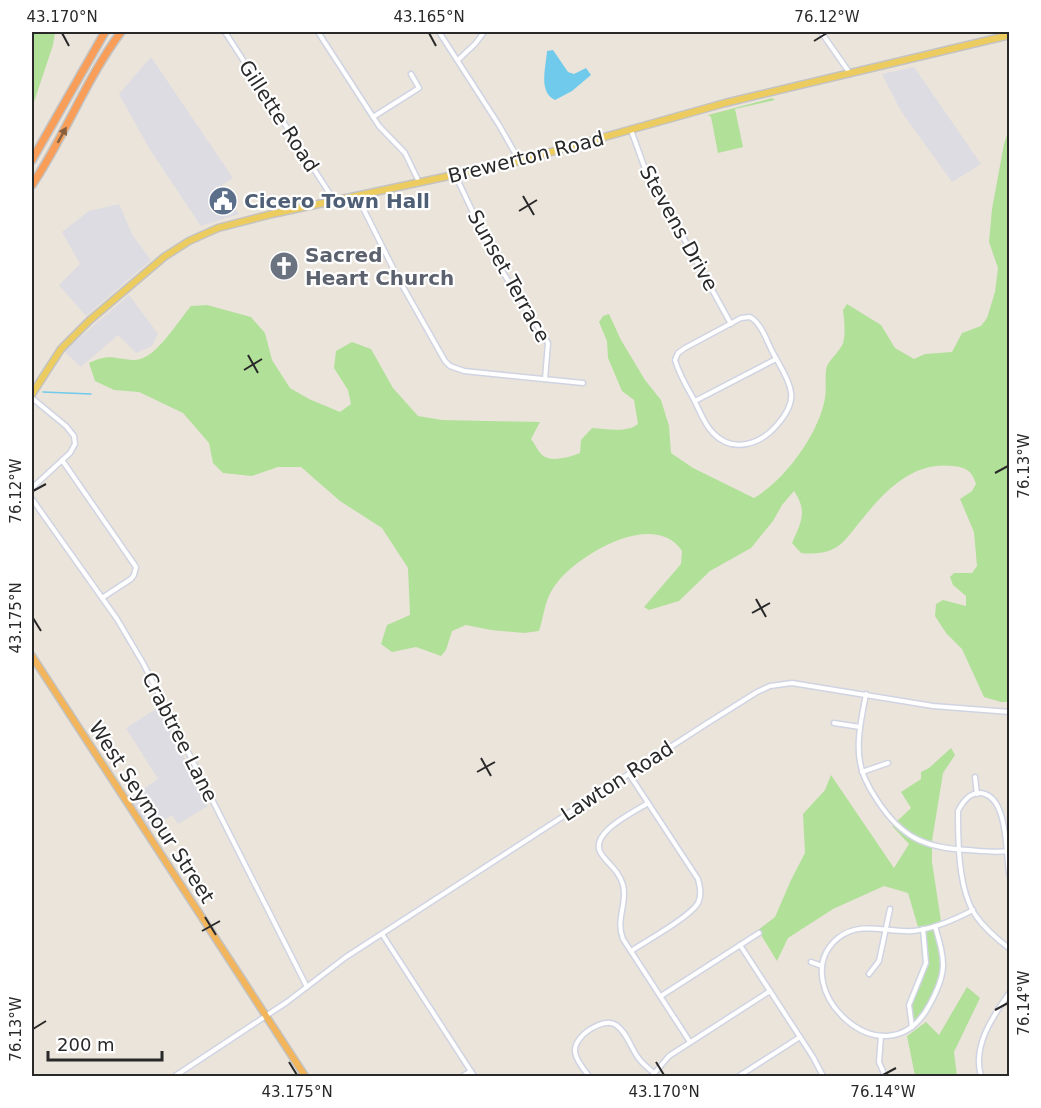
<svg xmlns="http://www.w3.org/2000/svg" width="1041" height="1108" font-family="'DejaVu Sans',sans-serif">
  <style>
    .industrial { fill: #dedce3 }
    .green { fill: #b1e099 }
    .water { fill: #70caeb }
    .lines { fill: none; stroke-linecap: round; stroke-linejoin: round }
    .stream { stroke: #70caeb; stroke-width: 1.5 }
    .minor-casing { stroke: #d0d4e2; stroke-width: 7 }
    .primary-casing { stroke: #c3c3c3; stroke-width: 9 }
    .trunk-casing { stroke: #c3c3c3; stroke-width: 9 }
    .motorway-casing { stroke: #c3c3c3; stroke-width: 10 }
    .minor { stroke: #fff; stroke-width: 4 }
    .primary { stroke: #eccc5f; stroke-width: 6 }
    .trunk { stroke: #f2b55c; stroke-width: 6 }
    .motorway { stroke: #f99e58; stroke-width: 7 }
    .oneway { fill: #875e3e }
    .ticks { fill: none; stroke: #292929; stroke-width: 2 }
    .labels { text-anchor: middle; stroke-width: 4.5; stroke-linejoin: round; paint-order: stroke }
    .street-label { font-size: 20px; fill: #292929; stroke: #fff }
    .service-label { font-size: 20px; font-weight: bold; fill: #4e5e75; stroke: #fff; text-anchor: start }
    .worship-label { font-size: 20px; font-weight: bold; fill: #5b616d; stroke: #fff; text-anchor: start }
    .neatline { fill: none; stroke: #292929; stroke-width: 2 }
    .ticks-label { font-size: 15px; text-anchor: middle; fill: #292929 }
  </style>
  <rect width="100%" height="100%" fill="#ebe4db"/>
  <!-- industrial -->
  <g class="industrial">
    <polygon points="151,57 233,178 221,186 239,214 201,226 149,148 119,94"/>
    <polygon points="914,67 981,164 952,182 901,111 882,74"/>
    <polygon points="119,204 133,236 151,260 86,316 59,285 80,264 62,232 89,211"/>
    <polygon points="129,295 158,334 152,346 136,353 118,335 81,367 64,351"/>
    <polygon points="159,707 208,806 178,824 172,815 149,830 129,799 158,779 126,728"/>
  </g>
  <!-- green -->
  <g class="green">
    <polygon points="32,32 55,32 53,45 32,108"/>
    <polygon points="772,98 775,100 735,109 743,147 718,153 711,117 708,115"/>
    <path d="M 1009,129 L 1009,702 L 1001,702 L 984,697 L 962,649 L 946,633 L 935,616 L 936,604 L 943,600 L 966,606 L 966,596 L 953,585 L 950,577 L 954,573 L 972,573 L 977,566 L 974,532 L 960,499 L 972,491 L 976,484 C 972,471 966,467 953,466 C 911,461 883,493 859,523 C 852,531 843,545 833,549 C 823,554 812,554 801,553 L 792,543 C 801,522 808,512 794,491 L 782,505 L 773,521 L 751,548 L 710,571 L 679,601 L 649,610 L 644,607 L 681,564 L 682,551 C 655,509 578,554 556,584 C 544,600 545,613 539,631 L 524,633 L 491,630 L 466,625 L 452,631 L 446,650 L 441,656 L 416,647 L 392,652 L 381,644 L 387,625 L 410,615 L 408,568 L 382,528 L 340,501 L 301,467 L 278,467 L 252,476 L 223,473 L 213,463 L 209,443 L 183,413 L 139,392 L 114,390 L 95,381 L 89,363 C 110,353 113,359 134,360 C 155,361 178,321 191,306 L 207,305 L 251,317 L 265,333 L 272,360 L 290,388 L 309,399 L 340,412 L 351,404 L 348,390 L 334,368 L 336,351 L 352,342 L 371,349 L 393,388 L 418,416 L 442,420 L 540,422 L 531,439 C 535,444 538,451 542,455 C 551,463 570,457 580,453 L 581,440 L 592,428 C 606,429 628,433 638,424 L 634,400 L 622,391 L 608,358 L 607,341 L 599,322 L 603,316 L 609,314 L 621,340 L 645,380 L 661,400 L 669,426 L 671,453 L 693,468 L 754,498 C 784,481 819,434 825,398 C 827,389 824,375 827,366 C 831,358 840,351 843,343 C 846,333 844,320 843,310 L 847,304 L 881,325 L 895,348 L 914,359 L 925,354 L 952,352 L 962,333 L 981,326 L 987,318 L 995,292 L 998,268 L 989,242 L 992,209 L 1004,144 Z"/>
    <path d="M 951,748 L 955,755 L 943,773 L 932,841 L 932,862 L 941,921 L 932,924 C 934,934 943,956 942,965 C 940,981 928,1016 912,1021 L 912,1001 L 928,966 L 926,935 L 923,926 L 918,927 L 908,893 L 884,886 L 833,909 L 788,938 L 777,961 L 758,930 L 775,917 L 791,880 L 805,853 L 803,814 L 825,790 L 831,775 L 894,868 L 909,844 L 892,826 L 911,808 L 901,792 L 921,779 L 921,772 L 929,768 Z"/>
    <polygon points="967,987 980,998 954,1052 957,1076 915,1076 907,1036 926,1022 939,1035"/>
  </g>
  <!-- water -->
  <path class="water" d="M 553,50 L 568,72 L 574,74 L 586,68 L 591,75 L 572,91 L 555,100 C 538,92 546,67 547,51 Z"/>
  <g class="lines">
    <!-- stream -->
    <polyline class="stream" points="43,392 91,394"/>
    <!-- minor casing -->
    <g class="minor-casing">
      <g id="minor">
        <polyline points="225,32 330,194 332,201"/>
        <polyline points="318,32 379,126 405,153 419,182"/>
        <polyline points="439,32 499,125 519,160"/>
        <polyline points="821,32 849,72"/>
        <polyline points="458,60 475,44 484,32"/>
        <polyline points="373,117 419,88 411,74"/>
        <polyline points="631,130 644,166 731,324"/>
        <polyline points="459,174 459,183 497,263 548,343 545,379"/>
        <polyline points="357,196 398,278 445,361 450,366 464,371 583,383"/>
        <path d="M 750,317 C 761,323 766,339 772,351 C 778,363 789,378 791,392 C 793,404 784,417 777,425 C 761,444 733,454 713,433 C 704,424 699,409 693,398 C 686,386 679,374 675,360 L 678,353 L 685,348 L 741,318 Z"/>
        <polyline points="32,398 66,426 74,436 75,444 70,453 32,488"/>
        <polyline points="695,401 776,359"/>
        <polyline points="62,460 136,567 134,575 131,579 102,598"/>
        <polyline points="32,499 117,619 143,663 307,987"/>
        <path d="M 866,694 C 862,716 856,740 860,762 C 862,776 869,788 877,800 C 901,837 924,848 968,850 C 981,851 995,853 1009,851"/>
        <polyline points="834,723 860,727"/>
        <polyline points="862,772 888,763"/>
        <path d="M 629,774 L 698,879 C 700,887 702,895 698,903 C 690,917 646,941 631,951"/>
        <polyline points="975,777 977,794"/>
        <path d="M 648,803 C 633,813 586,834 602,855 C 610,866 619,871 623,885 C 628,904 615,918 623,939 L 690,1042"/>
        <path d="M 1010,878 C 1005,858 1010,792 978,793 C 968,794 962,803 958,811 C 958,842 958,890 976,916 C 985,929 997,939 1010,949"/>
        <path d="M 935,926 C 945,961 948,971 930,1004 C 886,1088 782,985 838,938 C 861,920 887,933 913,931 C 934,929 954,920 973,910"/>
        <polyline points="382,934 474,1076"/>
        <polyline points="740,945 813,1057 823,1076"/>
        <polyline points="811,962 822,966"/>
        <polyline points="869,974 879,961 890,909"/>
        <polyline points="661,996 759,933"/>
        <polyline points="912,1027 909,1005 926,963 923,929"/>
        <polyline points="881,1036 879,1062 885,1076"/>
        <polyline points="175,1076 287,1002 346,957 706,724 757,692 770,686 792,683 933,706 1010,712"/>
        <polyline points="463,1076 471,1071"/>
        <path d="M 589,1076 C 584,1070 576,1060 575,1052 C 573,1036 604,1016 616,1025 C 628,1033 631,1050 640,1060 C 644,1065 649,1069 654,1073"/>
        <polyline points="652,1076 669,1056 770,991"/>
        <polyline points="739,1076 800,1037"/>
        <path d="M 981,1076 C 972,1046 993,1016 1010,992"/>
      </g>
    </g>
    <!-- primary casing -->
    <g class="primary-casing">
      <polyline id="primary" points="32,394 61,349 90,320 164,257 189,241 218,228 272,214 519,161 725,103 1010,35"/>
    </g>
    <!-- trunk casing -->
    <g class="trunk-casing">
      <polyline id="trunk" points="32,656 305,1076"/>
    </g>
    <!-- motorway casing -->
    <g class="motorway-casing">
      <g id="motorway">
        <polyline points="32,160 105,32"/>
        <path d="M 32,185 C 65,136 86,79 121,32"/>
      </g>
    </g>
    <!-- minor -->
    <use href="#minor" class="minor"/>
    <!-- primary -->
    <use href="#primary" class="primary"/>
    <!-- trunk -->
    <use href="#trunk" class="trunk"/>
    <!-- motorway -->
    <use href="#motorway" class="motorway"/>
  </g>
  <!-- one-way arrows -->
  <defs><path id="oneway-solid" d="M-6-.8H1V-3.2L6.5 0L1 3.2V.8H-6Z" transform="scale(1.5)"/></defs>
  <use class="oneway" href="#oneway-solid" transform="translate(62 135) rotate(-61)"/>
  <!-- ticks -->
  <path class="ticks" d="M 62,33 L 69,46M 429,33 L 436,46M 814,41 L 827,33M 523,196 L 534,215M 519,211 L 537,200M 248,355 L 258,373M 244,370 L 262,359M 995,473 L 1008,466M 33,491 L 46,484M 756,599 L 766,617M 752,613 L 770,603M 33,618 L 41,631M 481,758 L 491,776M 477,772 L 495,762M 205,917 L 216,935M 202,931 L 220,921M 995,1010 L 1008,1003M 33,1029 L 46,1021M 289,1062 L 297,1075M 656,1062 L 664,1075M 883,1075 L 896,1068"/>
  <!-- icons -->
  <defs>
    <g id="civic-disc" transform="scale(1.5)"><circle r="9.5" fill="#5c6f8a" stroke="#fff"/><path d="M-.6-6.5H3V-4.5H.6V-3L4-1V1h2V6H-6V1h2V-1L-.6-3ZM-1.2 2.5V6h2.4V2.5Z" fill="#fff"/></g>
    <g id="church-disc" transform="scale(1.5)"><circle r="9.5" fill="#6b7280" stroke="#fff"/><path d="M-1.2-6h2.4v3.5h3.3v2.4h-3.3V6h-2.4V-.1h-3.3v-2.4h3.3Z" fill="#fff"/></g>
  </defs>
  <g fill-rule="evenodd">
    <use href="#civic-disc" x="223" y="201"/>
    <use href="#church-disc" x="284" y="266"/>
  </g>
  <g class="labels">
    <!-- street labels -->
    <g class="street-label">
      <text transform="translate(279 116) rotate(57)" y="7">Gillette Road</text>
      <text transform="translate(526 157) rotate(-14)" y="7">Brewerton Road</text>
      <text transform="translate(679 228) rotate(61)" y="7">Stevens Drive</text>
      <text transform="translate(509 276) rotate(61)" y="7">Sunset Terrace</text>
      <text transform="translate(180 737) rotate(63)" y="7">Crabtree Lane</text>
      <text transform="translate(617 781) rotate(-33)" y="7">Lawton Road</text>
      <text transform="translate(152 812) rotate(57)" y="7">West Seymour Street</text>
    </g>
    <!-- service labels -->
    <g class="service-label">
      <text x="244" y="208">Cicero Town Hall</text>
    </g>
    <!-- worship labels -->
    <g class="worship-label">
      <text x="305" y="262">Sacred<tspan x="305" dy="23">Heart Church</tspan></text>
    </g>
  </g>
  <!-- border -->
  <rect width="1041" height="1108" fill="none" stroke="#ffffff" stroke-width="66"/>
  <!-- scale -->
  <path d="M48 1051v9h114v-9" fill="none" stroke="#292929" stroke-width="3"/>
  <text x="57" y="1051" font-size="18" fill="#292929" stroke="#ffffff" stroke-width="4.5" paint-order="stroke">200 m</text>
  <rect x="33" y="33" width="975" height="1042" class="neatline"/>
  <g class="ticks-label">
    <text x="62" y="22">43.170°N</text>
    <text x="429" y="22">43.165°N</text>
    <text x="827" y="22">76.12°W</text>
    <text transform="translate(1024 466) rotate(-90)" y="5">76.13°W</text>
    <text transform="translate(16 491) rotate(-90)" y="5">76.12°W</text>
    <text transform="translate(16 618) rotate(-90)" y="5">43.175°N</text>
    <text transform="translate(1024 1003) rotate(-90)" y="5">76.14°W</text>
    <text transform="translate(16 1029) rotate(-90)" y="5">76.13°W</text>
    <text x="297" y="1097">43.175°N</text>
    <text x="664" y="1097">43.170°N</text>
    <text x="883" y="1097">76.14°W</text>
  </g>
</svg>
